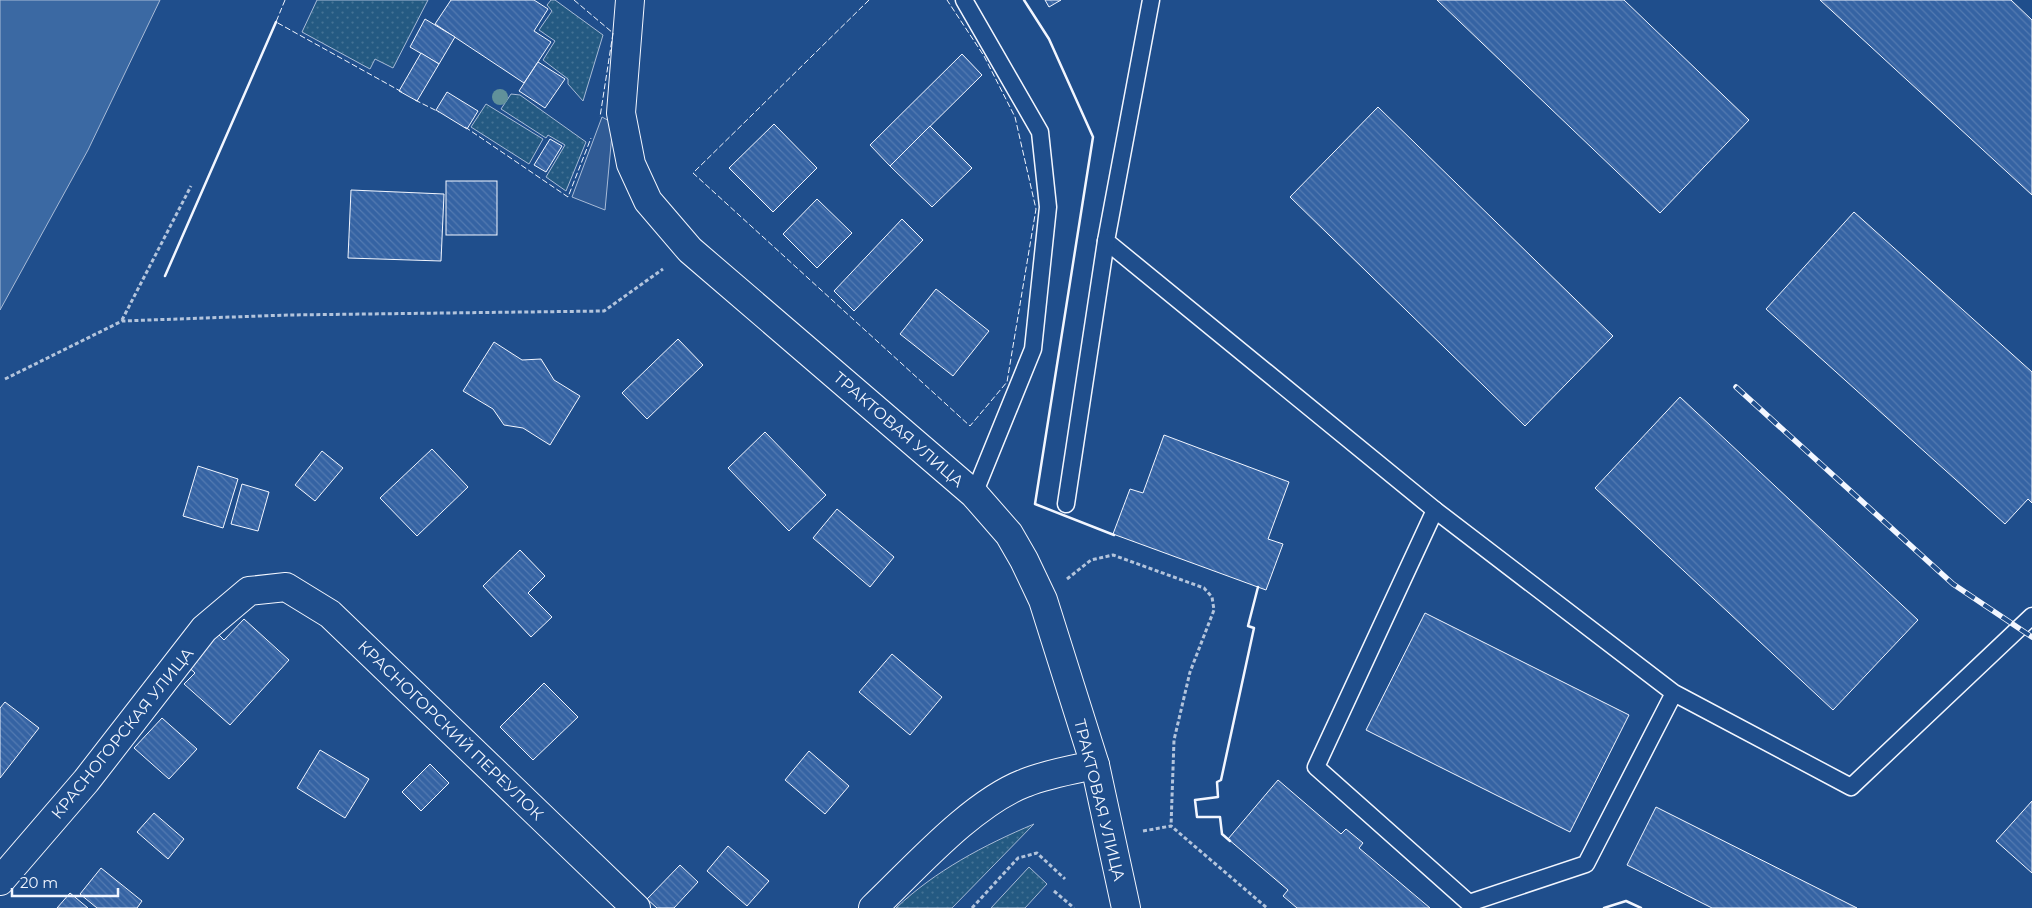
<svg xmlns="http://www.w3.org/2000/svg" width="2032" height="908" font-family="Montserrat,sans-serif">
  <style>
    .green { fill: url(#green-dots); stroke: #a8bbd7 }
    .parking { fill: #305b95; stroke: #a8bbd7 }
    .water { fill: #3b69a3; stroke: #a8bbd7 }
    .building { fill: url(#building-back-hatch); stroke: #f2f6ff }
    .lines { fill: none; stroke-linecap: round; stroke-linejoin: round }
    .lane-casing { stroke: #f2f6ff; stroke-width: 19 }
    .street-casing { stroke: #f2f6ff; stroke-width: 30 }
    .secondary-casing { stroke: #f2f6ff; stroke-width: 30 }
    .path { stroke: #b3c4dc; stroke-width: 3; stroke-dasharray: 4 2.5; stroke-linecap: butt }
    .lane { stroke: #1f4e8c; stroke-width: 16 }
    .street { stroke: #1f4e8c; stroke-width: 28 }
    .secondary { stroke: #1f4e8c; stroke-width: 28 }
    .rail-casing { stroke: #f2f6ff; stroke-width: 5.5 }
    .rail { stroke: #1f4e8c; stroke-width: 4; stroke-dasharray: 11; stroke-linecap: butt }
    .fence { stroke: #f2f6ff; stroke-width: 1; stroke-dasharray: 6 2.5; stroke-linecap: butt }
    .wall { stroke: #f2f6ff; stroke-width: 2.5 }
    .tree { fill: #61919a }
    .labels { text-anchor: middle; stroke-width: 4; stroke-linejoin: round; paint-order: stroke }
    .street-label { font-size: 16px; fill: #f2f6ff; stroke: #1f4e8c }
  </style>
  <defs>
    <pattern id="green-dots" width="8" height="8" patternUnits="userSpaceOnUse" patternTransform="scale(1.25)"><rect width="8" height="8" fill="#245a82"/><path d="M2 2h.1M6 6h.1" fill="none" stroke="#447295" stroke-width="1.8" stroke-linecap="round"/></pattern>
    <pattern id="building-back-hatch" width="6" height="6" patternUnits="userSpaceOnUse" patternTransform="scale(1.25)"><rect width="6" height="6" fill="#3563a3"/><path d="M-1 5l2 2M0 0l6 6M5-1l2 2" fill="none" stroke="#537ab1"/></pattern>
  </defs>
  <rect width="100%" height="100%" fill="#1f4e8c"/>
  <!-- green -->
  <g class="green">
    <polygon points="317,0 428,0 393,68 375,59 370,69 302,32"/>
    <polygon points="551,0 555,0 603,35 583,101 568,84 568,79 543,60 555,41 539,30 552,11 547,5"/>
    <polygon points="511,94 520,95 586,142 566,191 546,177 565,145 548,135 546,138 501,109"/>
    <polygon points="486,104 543,139 529,164 471,127"/>
    <path d="M 1034,824 L 952,908 L 896,908 C 935,871 984,845 1034,824 Z"/>
    <polygon points="1029,867 1047,884 1025,908 991,908"/>
  </g>
  <!-- parking -->
  <polygon class="parking" points="602,117 613,123 605,210 572,197"/>
  <!-- water -->
  <polygon class="water" points="0,0 160,0 88,150 0,310"/>
  <!-- building -->
  <g class="building">
    <polygon points="451,0 534,0 548,9 534,31 551,42 524,83 435,24"/>
    <polygon points="1045,0 1061,0 1049,7"/>
    <polygon points="1437,0 1624,0 1749,120 1660,213"/>
    <polygon points="1820,0 2011,0 2032,20 2032,195"/>
    <polygon points="425,19 455,37 439,64 410,47"/>
    <polygon points="421,53 439,64 417,101 399,91"/>
    <polygon points="962,54 982,75 890,166 870,145"/>
    <polygon points="538,62 565,79 545,108 519,91"/>
    <polygon points="447,92 478,111 467,129 436,110"/>
    <polygon points="1378,107 1613,336 1525,426 1290,197"/>
    <polygon points="774,124 817,168 773,212 729,168"/>
    <polygon points="930,126 972,168 932,207 890,166"/>
    <polygon points="550,139 562,146 546,172 534,165"/>
    <rect x="446" y="181" width="51" height="54"/>
    <polygon points="351,190 444,194 441,261 348,258"/>
    <polygon points="817,199 852,233 817,268 783,234"/>
    <polygon points="1854,212 2032,372 2032,503 2028,499 2005,524 1766,309"/>
    <polygon points="902,219 923,240 854,311 834,291"/>
    <polygon points="936,289 989,331 953,376 900,334"/>
    <polygon points="678,339 703,365 647,419 622,393"/>
    <polygon points="494,342 522,360 541,359 554,380 580,396 550,445 523,428 504,425 493,409 463,391"/>
    <polygon points="1680,397 1918,620 1833,710 1595,488"/>
    <polygon points="765,432 826,495 789,531 728,468"/>
    <polygon points="1164,435 1289,482 1268,539 1283,544 1266,590 1113,534 1130,489 1143,493"/>
    <polygon points="432,449 468,487 417,536 380,498"/>
    <polygon points="322,451 343,468 315,501 295,485"/>
    <polygon points="198,466 238,479 223,528 183,516"/>
    <polygon points="242,484 269,492 258,531 231,524"/>
    <polygon points="837,509 894,557 870,587 813,538"/>
    <polygon points="520,550 545,576 528,593 552,617 531,637 483,586"/>
    <polygon points="1425,613 1629,715 1570,832 1366,730"/>
    <polygon points="244,619 289,660 230,725 184,684 195,673 183,662 213,629 224,640"/>
    <polygon points="892,654 942,697 910,735 859,692"/>
    <polygon points="544,683 578,717 533,760 500,727"/>
    <polygon points="5,702 39,728 0,778 0,708"/>
    <polygon points="162,718 197,749 169,779 134,748"/>
    <polygon points="320,750 369,779 345,818 297,788"/>
    <polygon points="809,751 849,786 825,814 785,780"/>
    <polygon points="430,764 449,783 421,811 402,792"/>
    <polygon points="1278,780 1341,834 1346,829 1363,843 1359,848 1430,908 1297,908 1283,896 1288,890 1228,839"/>
    <polygon points="2032,801 2032,873 1996,841"/>
    <polygon points="1656,807 1857,908 1712,908 1627,865"/>
    <polygon points="154,813 184,839 168,859 137,832"/>
    <polygon points="728,846 769,881 747,906 707,871"/>
    <polygon points="680,865 698,882 674,908 657,908 647,899"/>
    <polygon points="101,868 142,901 137,908 97,908 80,894"/>
    <polygon points="70,893 88,908 57,908"/>
  </g>
  <g class="lines">
    <!-- lane casing -->
    <g class="lane-casing">
      <g id="lane">
        <polyline points="964,0 1040,132 1048,207 1033,349 974,494"/>
        <polyline points="1151,0 1106,241 1435,510"/>
        <polyline points="1066,504 1106,241"/>
        <polyline points="1674,693 1586,864 1469,903 1316,767 1435,510 1674,693 1851,787 2032,616"/>
      </g>
    </g>
    <!-- street casing -->
    <g class="street-casing">
      <g id="street">
        <path d="M 630,0 L 621,113 L 631,164 L 648,201 L 690,250 L 974,494 L 1009,534 L 1024,560 L 1043,600 L 1095,765 C 1071,770 1047,774 1025,783 C 972,803 914,869 873,908"/>
        <polyline points="0,881 86,781 204,629 249,591 286,587 330,614 636,908"/>
      </g>
    </g>
    <!-- secondary casing -->
    <g class="secondary-casing">
      <polyline id="secondary" points="1095,765 1126,908"/>
    </g>
    <!-- path -->
    <g class="path">
      <polyline points="122,320 191,186"/>
      <polyline points="5,379 122,321 288,315 604,311 663,269"/>
      <polyline points="1067,579 1091,560 1113,555 1204,588 1212,597 1214,610 1190,672 1174,740 1171,826"/>
      <polyline points="1143,831 1171,826 1267,908"/>
      <polyline points="1054,891 1074,908"/>
      <polyline points="972,908 1018,858 1037,853 1065,879"/>
    </g>
    <!-- lane -->
    <use href="#lane" class="lane"/>
    <!-- street -->
    <use href="#street" class="street"/>
    <!-- secondary -->
    <use href="#secondary" class="secondary"/>
    <!-- rail casing -->
    <g class="rail-casing">
      <polyline id="rail" points="1736,387 1953,584 2032,637"/>
    </g>
    <!-- rail -->
    <use href="#rail" class="rail"/>
    <!-- fence -->
    <g class="fence">
      <polyline points="285,0 276,22 402,92"/>
      <polyline points="574,0 613,33 600,117"/>
      <polyline points="869,0 693,173 970,426 1007,382 1036,209 1015,117 984,56 947,0"/>
      <polyline points="415,100 439,112"/>
      <polyline points="465,127 568,197 591,138"/>
    </g>
    <!-- wall -->
    <g class="wall">
      <polyline points="1024,0 1049,39 1093,137 1035,504 1114,535"/>
      <polyline points="165,276 276,22"/>
      <polyline points="1230,841 1222,834 1220,817 1197,817 1195,800 1218,797 1217,782 1221,780 1254,628 1248,626 1258,587"/>
      <polyline points="1604,908 1626,901 1641,908"/>
    </g>
  </g>
  <!-- trees -->
  <circle class="tree" cx="500" cy="97" r="8"/>
  <g class="labels">
    <!-- street labels -->
    <g class="street-label">
      <text transform="translate(899 429) rotate(41)" y="6">ТРАКТОВАЯ УЛИЦА</text>
      <text transform="translate(451 730) rotate(44)" y="6">КРАСНОГОРСКИЙ ПЕРЕУЛОК</text>
      <text transform="translate(122 733) rotate(-51)" y="6">КРАСНОГОРСКАЯ УЛИЦА</text>
      <text transform="translate(1100 800) rotate(76)" y="6">ТРАКТОВАЯ УЛИЦА</text>
    </g>
  </g>
  <!-- scale -->
  <path d="M12 888v8h106v-8" fill="none" stroke="#f2f6ff" stroke-width="2.5"/>
  <text x="20" y="888" font-size="15" fill="#f2f6ff" stroke="#1f4e8c" stroke-width="4" paint-order="stroke">20 m</text>
</svg>
